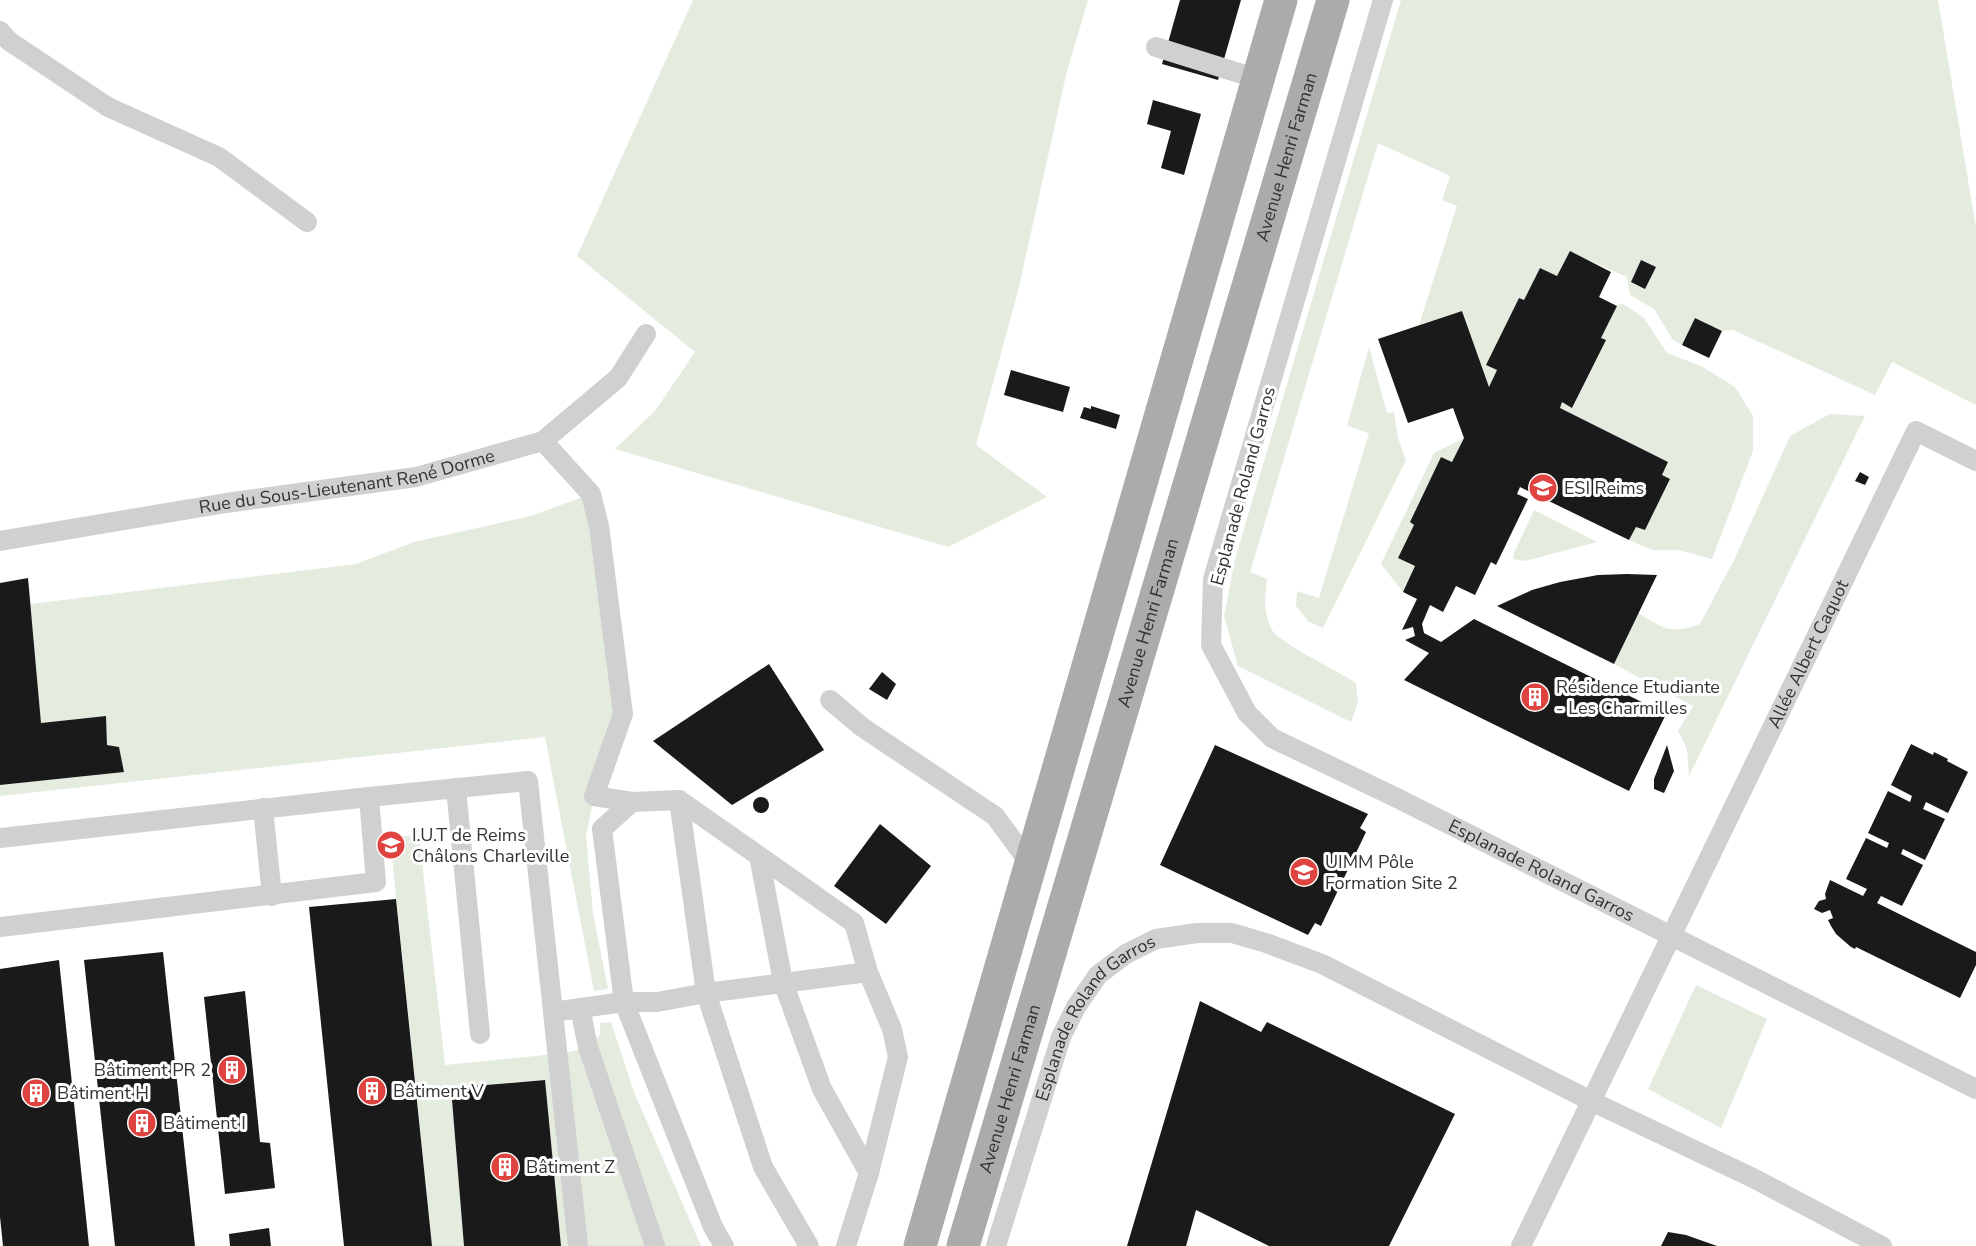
<svg xmlns="http://www.w3.org/2000/svg" width="1976" height="1246" font-family="'Nunito Sans',sans-serif">
  <style>
    .green { fill: #e4ebdf }
    .building { fill: #1a1a1a }
    .lines { fill: none; stroke-linecap: round; stroke-linejoin: round }
    .service { stroke: #d0d0d0; stroke-width: 20 }
    .primary { stroke: #ababab; stroke-width: 33 }
    .labels { text-anchor: middle; stroke-width: 6; stroke-linejoin: round; paint-order: stroke }
    .street-label { font-size: 18px; fill: #333; stroke: #fff }
    .poi-label { font-size: 18px; fill: #333; stroke: #fff; text-anchor: start }
  </style>
  <rect width="100%" height="100%" fill="#fff"/>
  <!-- green -->
  <g class="green">
    <polygon points="693,0 1088,0 1066,75 1018,291 976,445 1047,497 948,547 615,449 655,411 695,352 577,256"/>
    <path d="M 1401,0 L 1938,0 L 1976,228 L 1976,405 L 1892,362 L 1875,395 L 1733,330 L 1722,331 L 1695,318 L 1682,345 L 1673,340 L 1654,309 L 1630,295 L 1627,277 L 1570,252 L 1557,276 L 1540,268 L 1524,300 L 1519,298 L 1486,365 L 1497,370 L 1489,387 L 1462,311 L 1419,325 L 1457,206 L 1442,200 L 1450,176 L 1378,143 L 1250,572 L 1267,579 C 1265,597 1263,613 1272,630 C 1279,643 1340,672 1356,683 L 1358,702 L 1351,722 L 1238,666 L 1224,616 L 1235,559 Z"/>
    <polygon points="1622,303 1644,318 1667,353 1701,366 1735,387 1753,416 1753,451 1712,559 1679,550 1652,550 1629,540 1636,527 1645,530 1670,480 1662,475 1668,462 1560,408 1562,402 1573,407 1605,340 1601,338 1617,306"/>
    <polygon points="1369,347 1387,413 1394,412 1398,438 1406,460 1323,628 1309,622 1296,606 1297,591 1319,598 1369,433 1347,426"/>
    <path d="M 1830,414 L 1865,416 L 1689,776 L 1687,749 L 1678,731 L 1693,706 L 1614,664 L 1638,613 C 1665,629 1669,635 1700,624 L 1735,558 L 1790,436 Z"/>
    <polygon points="1464,438 1452,462 1441,457 1410,522 1414,525 1398,558 1415,566 1403,592 1381,564 1434,453"/>
    <polygon points="591,494 623,714 594,796 586,836 593,913 608,989 594,991 545,737 0,796 0,785 124,772 119,747 107,745 106,716 41,723 28,578 31,604 356,564 414,542 531,516"/>
    <polygon points="1534,510 1597,542 1525,561 1513,559 1514,553"/>
    <polygon points="419,835 445,1065 565,1053 588,1047 600,1035 600,1023 611,1022 634,1092 701,1246 561,1246 544,1080 451,1088 464,1246 432,1246 390,837"/>
    <polygon points="1696,985 1767,1019 1721,1128 1648,1089"/>
  </g>
  <!-- building -->
  <g class="building">
    <polygon points="1180,0 1241,0 1218,80 1162,64"/>
    <polygon points="1153,100 1201,114 1184,175 1161,168 1171,131 1147,124"/>
    <polygon points="1570,251 1611,272 1599,297 1617,306 1601,338 1606,340 1572,408 1562,402 1560,408 1668,462 1662,475 1670,479 1645,530 1636,527 1629,540 1520,487 1517,494 1528,499 1496,565 1491,562 1475,595 1456,586 1443,612 1430,605 1422,624 1424,633 1441,642 1474,619 1666,714 1629,791 1404,680 1429,653 1405,640 1415,636 1413,627 1402,630 1417,599 1403,592 1415,566 1398,558 1414,525 1410,522 1441,457 1452,462 1464,438 1453,408 1408,423 1378,339 1462,311 1489,387 1497,370 1486,365 1519,298 1524,300 1540,268 1557,276"/>
    <polygon points="1641,260 1656,267 1645,289 1631,282"/>
    <polygon points="1695,318 1722,331 1709,358 1682,345"/>
    <polygon points="1011,370 1070,387 1063,412 1004,395"/>
    <polygon points="1091,406 1120,415 1116,429 1080,418 1084,407 1091,409"/>
    <polygon points="1860,472 1869,477 1865,485 1855,481"/>
    <polygon points="1627,574 1657,575 1614,664 1497,606 1532,590 1560,582 1598,575"/>
    <polygon points="28,578 41,723 106,716 107,745 119,747 124,772 0,785 0,583"/>
    <polygon points="769,664 824,750 732,805 653,741"/>
    <polygon points="882,672 896,684 887,700 869,689"/>
    <polygon points="1911,744 1933,755 1934,752 1948,759 1947,761 1968,772 1948,813 1926,802 1923,809 1945,819 1925,860 1903,849 1901,854 1923,865 1902,906 1881,896 1877,903 1976,952 1976,965 1960,998 1856,947 1855,949 1851,947 1836,934 1831,926 1828,920 1833,918 1830,910 1822,913 1814,909 1819,901 1826,899 1825,894 1830,880 1863,896 1867,889 1846,879 1866,838 1887,848 1889,843 1868,833 1888,791 1910,802 1912,796 1891,785"/>
    <polygon points="1215,745 1368,814 1360,828 1366,832 1321,926 1315,923 1308,935 1160,865"/>
    <polygon points="1667,745 1674,771 1664,793 1654,789 1654,779"/>
    <circle cx="761" cy="805" r="8"/>
    <polygon points="880,824 931,866 886,924 834,886"/>
    <polygon points="396,899 432,1246 344,1246 309,907"/>
    <polygon points="163,952 195,1246 115,1246 84,960"/>
    <polygon points="59,960 89,1246 3,1246 0,1217 0,969"/>
    <polygon points="245,991 260,1142 270,1143 275,1188 225,1194 204,997"/>
    <polygon points="1200,1001 1261,1032 1267,1022 1455,1114 1389,1246 1269,1246 1196,1210 1186,1246 1127,1246"/>
    <polygon points="545,1080 561,1246 464,1246 451,1088"/>
    <polygon points="269,1228 271,1246 230,1246 229,1234"/>
    <polygon points="1668,1232 1686,1235 1717,1246 1661,1246"/>
  </g>
  <g class="lines">
    <!-- service -->
    <g class="service">
      <path id="s1" d="M 1383,0 L 1213,579 L 1211,645 L 1247,713 L 1272,738 L 1397,798 L 1976,1089"/>
      <polyline points="0,31 9,41 108,107 219,157 307,222"/>
      <polyline points="1156,47 1258,79"/>
      <polyline points="543,441 591,494 599,526 623,714 594,796 632,802"/>
      <path id="s2" d="M 0,541 L 226,503 L 416,477 L 543,441 L 618,378 L 646,334"/>
      <polyline points="830,700 862,727 995,816 1031,865"/>
      <polyline points="456,788 480,1034"/>
      <polyline points="369,797 528,781 553,1012 624,1002 657,1002 706,993 868,972"/>
      <polyline points="679,800 759,856 783,982 822,1089 869,1173 846,1246"/>
      <polyline points="263,808 272,896"/>
      <polyline points="0,838 369,797 376,882 0,927"/>
      <polyline points="759,856 854,923 868,972 892,1029 898,1057 869,1173"/>
      <polyline points="580,1008 588,1047 655,1246"/>
      <polyline points="553,1012 578,1246"/>
      <polyline points="724,1246 713,1227 624,1002 602,829 632,802 679,800 706,993 763,1167 809,1246"/>
      <path id="s3" d="M 996,1246 L 1061,1037 L 1076,1007 L 1098,975 L 1126,954 L 1156,939 L 1197,933 L 1232,933 L 1266,943 L 1322,964 L 1591,1101 L 1753,1178 L 1882,1246"/>
      <path id="s4" d="M 1521,1246 L 1916,431 L 1976,461"/>
    </g>
    <!-- primary -->
    <g class="primary">
      <polyline points="920,1246 1281,0"/>
      <path id="s5" d="M 963,1246 L 1333,0"/>
    </g>
  </g>
  <!-- icons -->
  <defs>
    <g id="university-disc" transform="scale(1.5)"><circle r="9.5" fill="#df433f" stroke="#fff"/><path d="M0-5L7-2L0 1L-7-2ZM-4 1L0 2.5L4 1V4Q0 6-4 4Z" fill="#fff"/></g>
    <g id="building-disc" transform="scale(1.5)"><circle r="9.5" fill="#df433f" stroke="#fff"/><path d="M-4-6H4V6H1V3H-1V6H-4ZM-2.5-4.3h1.7v1.8h-1.7ZM.8-4.3h1.7v1.8H.8ZM-2.5-1h1.7V.8h-1.7ZM.8-1h1.7V.8H.8Z" fill="#fff"/></g>
  </defs>
  <g fill-rule="evenodd">
    <use href="#university-disc" x="1543" y="488"/>
    <use href="#building-disc" x="1535" y="697"/>
    <use href="#university-disc" x="391" y="845"/>
    <use href="#university-disc" x="1304" y="872"/>
    <use href="#building-disc" x="232" y="1070"/>
    <use href="#building-disc" x="372" y="1091"/>
    <use href="#building-disc" x="36" y="1093"/>
    <use href="#building-disc" x="142" y="1123"/>
    <use href="#building-disc" x="505" y="1167"/>
  </g>
  <g class="labels">
    <!-- street labels -->
    <g class="street-label">
      <text dy="6" stroke="none"><textPath href="#s5" startOffset="1136">Avenue Henri Farman</textPath></text>
      <text dy="6" stroke="none"><textPath href="#s2" startOffset="352">Rue du Sous-Lieutenant René Dorme</textPath></text>
      <text transform="translate(1243 486) rotate(-75)" y="6">Esplanade Roland Garros</text>
      <text dy="6" stroke="none"><textPath href="#s5" startOffset="650">Avenue Henri Farman</textPath></text>
      <text dy="6" stroke="none"><textPath href="#s4" startOffset="658">Allée Albert Caquot</textPath></text>
      <text dy="6" stroke="none"><textPath href="#s1" startOffset="1082">Esplanade Roland Garros</textPath></text>
      <text dy="6" stroke="none"><textPath href="#s3" startOffset="255">Esplanade Roland Garros</textPath></text>
      <text dy="6" stroke="none"><textPath href="#s5" startOffset="164">Avenue Henri Farman</textPath></text>
    </g>
    <!-- poi labels -->
    <g class="poi-label">
      <text x="1564" y="494">ESI Reims</text>
      <text x="1556" y="693">Résidence Etudiante<tspan x="1556" dy="21">- Les Charmilles</tspan></text>
      <text x="412" y="841">I.U.T de Reims<tspan x="412" dy="21">Châlons Charleville</tspan></text>
      <text x="1325" y="868">UIMM Pôle<tspan x="1325" dy="21">Formation Site 2</tspan></text>
      <text x="211" y="1076" text-anchor="end">Bâtiment PR 2</text>
      <text x="393" y="1097">Bâtiment V</text>
      <text x="57" y="1099">Bâtiment H</text>
      <text x="163" y="1129">Bâtiment I</text>
      <text x="526" y="1173">Bâtiment Z</text>
    </g>
  </g>
</svg>
